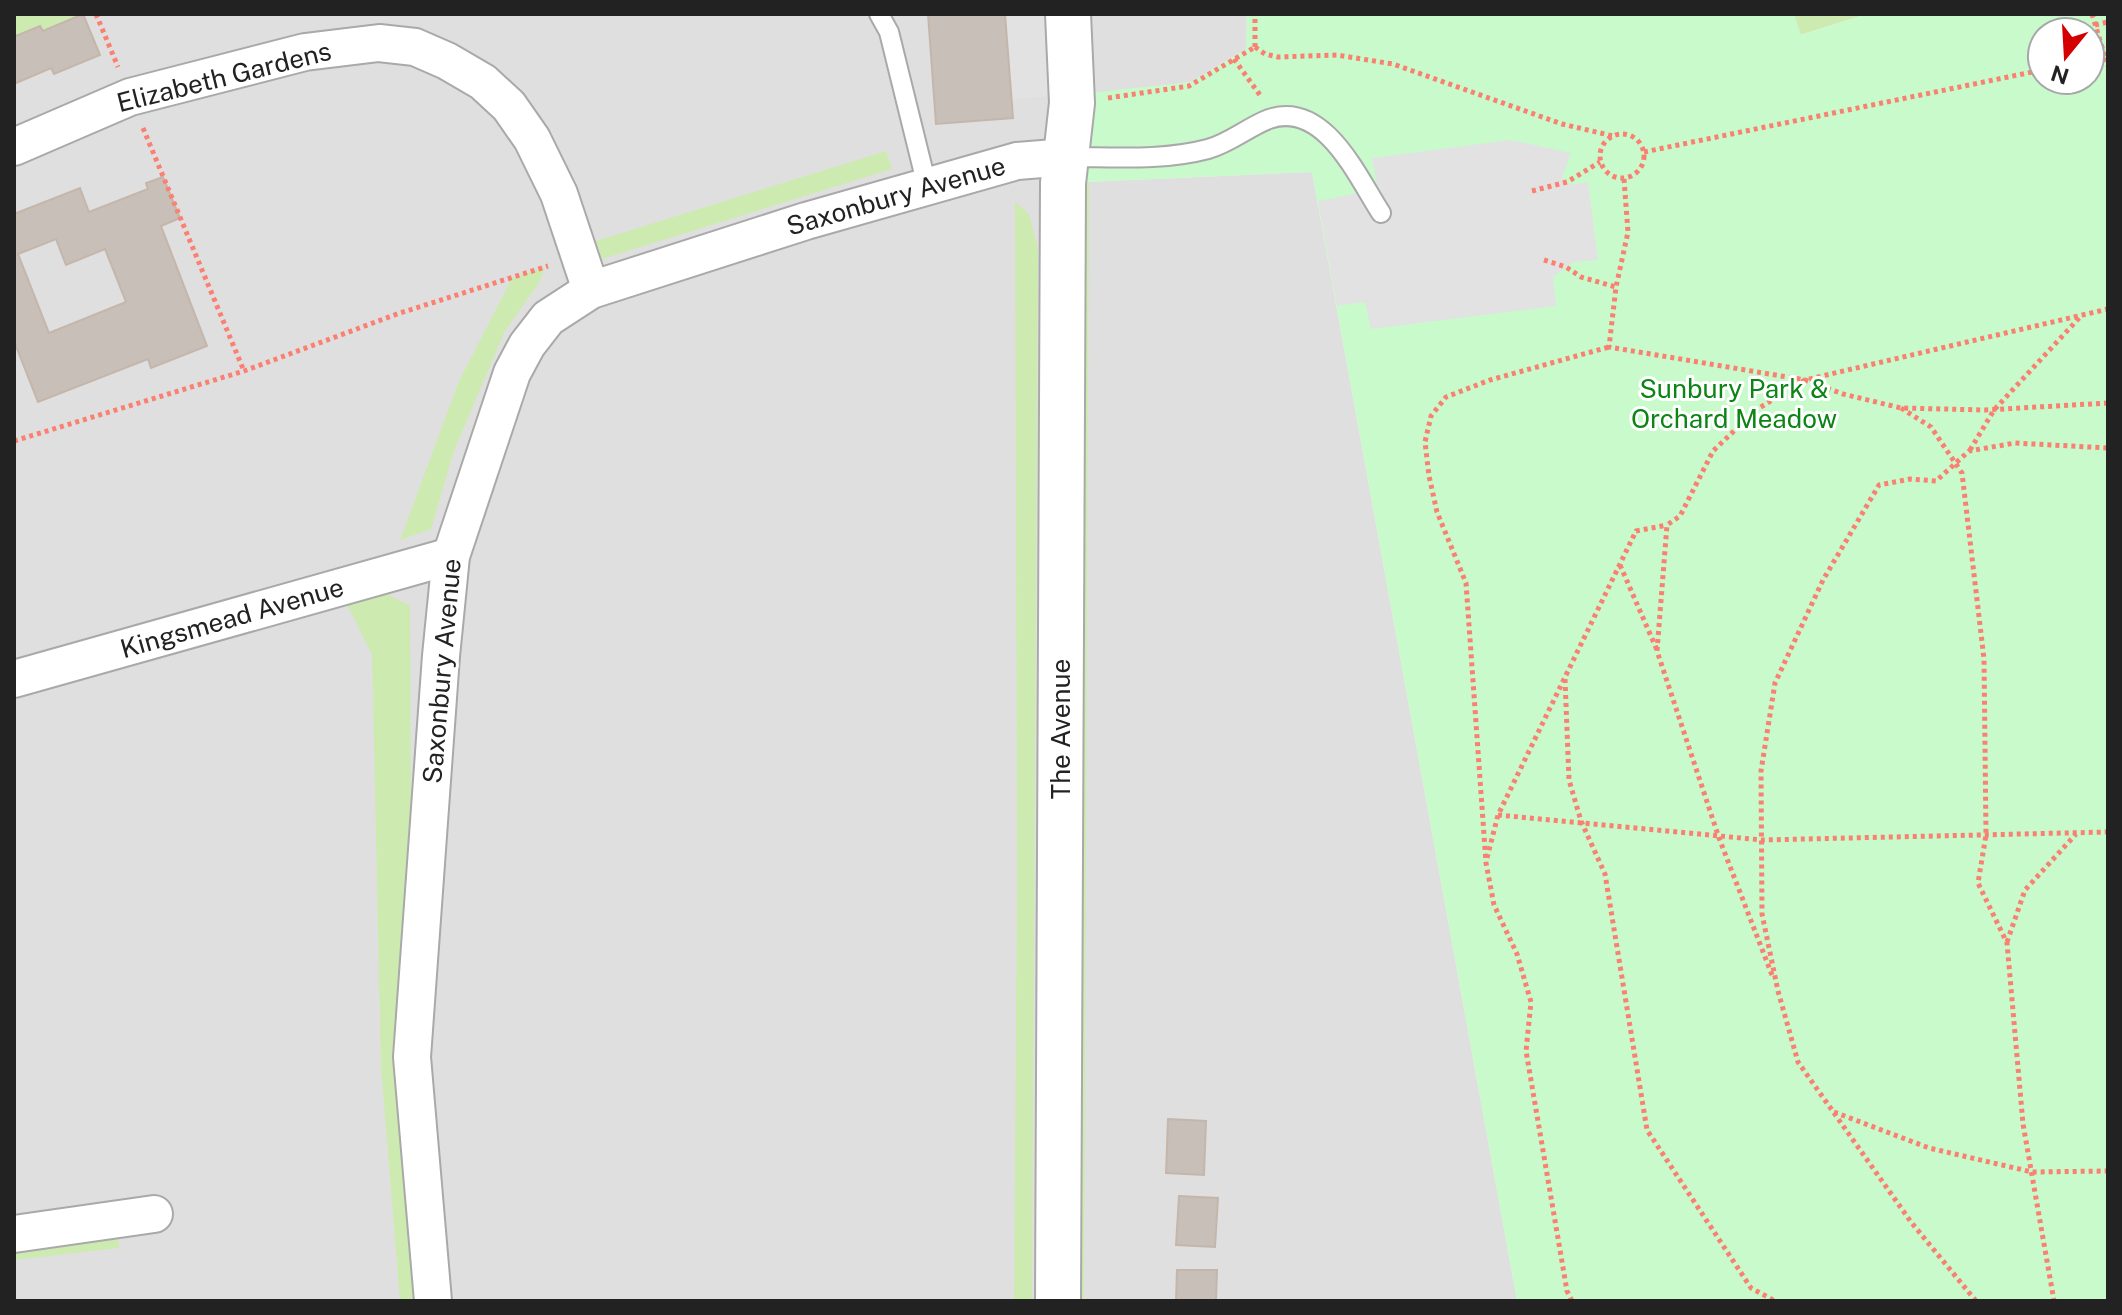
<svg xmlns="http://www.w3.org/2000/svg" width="2122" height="1315" font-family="'Public Sans',sans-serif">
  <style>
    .residential { fill: #e0dfdf }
    .grass { fill: #cdebb0 }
    .park { fill: #c8facc; fill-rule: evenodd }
    .parking { fill: #e2e2e2 }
    .building { fill: #c7bfb8; stroke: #c4b6ab; stroke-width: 2; fill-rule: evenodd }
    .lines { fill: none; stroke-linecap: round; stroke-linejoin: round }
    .service-casing { stroke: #a9a9a9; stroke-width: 22 }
    .minor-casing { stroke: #a9a9a9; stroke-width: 40 }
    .tertiary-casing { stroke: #a9a9a9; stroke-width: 48 }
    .path { stroke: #fa8072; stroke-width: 5; stroke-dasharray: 4 4; stroke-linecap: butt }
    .service { stroke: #fff; stroke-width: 18 }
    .minor { stroke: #fff; stroke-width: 36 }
    .tertiary { stroke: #fff; stroke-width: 44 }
    .labels { text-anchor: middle; stroke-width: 6; stroke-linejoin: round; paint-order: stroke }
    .street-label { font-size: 26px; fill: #222; stroke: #fff }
    .park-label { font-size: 26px; fill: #0c8416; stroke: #fff }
  </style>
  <rect width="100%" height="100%" fill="#f2efe9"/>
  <!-- residential -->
  <polygon class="residential" points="14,14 1247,14 1246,49 1191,82 1072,96 1064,183 1312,172 1517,1301 14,1301"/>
  <!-- grass -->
  <g class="grass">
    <polygon points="14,14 83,14 43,31 40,26 16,36"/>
    <polygon points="1794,14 1867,14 1800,35"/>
    <polygon points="886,151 892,169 602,259 596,241"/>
    <polygon points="1089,182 1084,1301 1067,1301 1074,183"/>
    <polygon points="1015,202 1029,214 1038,249 1032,1301 1014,1301 1017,881"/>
    <polygon points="545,267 539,283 505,331 454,451 431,529 400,540 459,381 512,278"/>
    <polygon points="362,581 410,606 412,1057 433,1301 400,1301 381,1067 372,655 339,588"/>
    <polygon points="117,1231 119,1248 14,1260 14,1234"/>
  </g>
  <!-- park -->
  <path class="park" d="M 1247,14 L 1794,14 L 1801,35 L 1867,14 L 2108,14 L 2108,1301 L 1517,1301 L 1312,172 L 1063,183 L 1071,95 L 1191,82 L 1246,49 ZM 2042,32 L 2090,32 L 2090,80 L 2042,80 Z"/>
  <!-- parking -->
  <g class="parking">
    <polygon points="1005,14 1068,14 1071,95 1012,99"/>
    <polygon points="1511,140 1571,153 1562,177 1571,185 1588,182 1598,260 1573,262 1553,277 1556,306 1371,329 1365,302 1337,306 1318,201 1378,189 1372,158"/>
  </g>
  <!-- building -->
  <g class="building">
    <polygon points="83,14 100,55 54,74 51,68 14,84 14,32 16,36 40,26 43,31"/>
    <polygon points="928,14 1005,14 1013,118 936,124"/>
    <path d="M 163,177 L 180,218 L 161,226 L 207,346 L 151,368 L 148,359 L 38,402 L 14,341 L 14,214 L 80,188 L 89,212 L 148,189 L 146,183 ZM 56,239 L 66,265 L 105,249 L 126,302 L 49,333 L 18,254 Z"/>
    <polygon points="1168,1119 1206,1121 1204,1175 1166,1173"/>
    <polygon points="1179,1196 1218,1198 1215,1247 1176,1245"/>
    <polygon points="1177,1270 1217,1270 1216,1301 1176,1301"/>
  </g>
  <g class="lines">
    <!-- service casing -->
    <g class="service-casing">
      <g id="service">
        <polyline points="879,14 889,32 927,186"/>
        <path d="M 1067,157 C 1114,157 1163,161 1208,149 C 1230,143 1248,127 1269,119 C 1324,100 1357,176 1381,213"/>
      </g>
    </g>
    <!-- minor casing -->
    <g class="minor-casing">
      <g id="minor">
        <polyline points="14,147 130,97 305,52 379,43 415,47 447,61 483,82 509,106 532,139 559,194 591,290"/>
        <polyline points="14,679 451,556"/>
        <polyline points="14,1234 154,1214"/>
        <polyline points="433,1301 412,1057 441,656 451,556 512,373 527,345 548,318 591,290 806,221 1017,161 1067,157"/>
      </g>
    </g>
    <!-- tertiary casing -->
    <g class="tertiary-casing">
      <polyline id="tertiary" points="1058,1301 1063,183 1072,103 1068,14"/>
    </g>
    <!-- path -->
    <g class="path">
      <polyline points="96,14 118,67"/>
      <polyline points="2092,14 2105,57"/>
      <polyline points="2095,25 2108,22"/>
      <polyline points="1255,47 1265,54 1278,57 1337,55 1393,64 1562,124 1613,136"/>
      <polyline points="1255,47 1255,14"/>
      <polyline points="1234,59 1260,95"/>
      <polyline points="2090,60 2105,57 2108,66"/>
      <polyline points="1108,98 1189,86 1255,47"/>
      <polyline points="143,128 244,371"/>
      <circle cx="1622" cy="156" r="22"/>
      <polyline points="1644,152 2042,70"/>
      <polyline points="1624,179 1628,232 1616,287 1609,347 1805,380 1843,394 1901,408 1985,410 2108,403"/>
      <polyline points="1532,191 1567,182 1600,162"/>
      <polyline points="1544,260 1566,267 1581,277 1616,287"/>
      <polyline points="1901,408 1931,427 1962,473 1984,659 1986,835 1978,883 2007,943 2023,1124 2054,1301"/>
      <polyline points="14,441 244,371 397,314 548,266"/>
      <polyline points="1970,450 1994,410 2080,317"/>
      <polyline points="1620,565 1657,650"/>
      <polyline points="1565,679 1569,780 1581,821 1605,874 1647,1130 1751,1288 1775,1301"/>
      <polyline points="1498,815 1762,840 2108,832"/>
      <polyline points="1487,858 1498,815 1636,531 1667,525"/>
      <polyline points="2007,942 2025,890 2076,834"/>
      <polyline points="1772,975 1719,838 1657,651 1667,525 1680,516 1713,451 1756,410 1805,380 2108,309"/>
      <polyline points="1834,1112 1929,1148 2032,1172 2108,1171"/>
      <polyline points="1572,1301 1567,1291 1526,1051 1531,1002 1517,954 1494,905 1486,863 1466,583 1437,512 1429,476 1425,442 1431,416 1446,397 1490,380 1609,347"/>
      <polyline points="1976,1301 1911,1222 1798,1062 1778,991 1762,914 1761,771 1775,683 1823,580 1879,485 1910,479 1936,481 1969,451 2015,443 2108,448"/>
    </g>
    <!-- service -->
    <use href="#service" class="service"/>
    <!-- minor -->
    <use href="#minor" class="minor"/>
    <!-- tertiary -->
    <use href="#tertiary" class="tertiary"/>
  </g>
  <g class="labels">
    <!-- street labels -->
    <g class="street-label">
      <text transform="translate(224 77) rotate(-14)" y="9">Elizabeth Gardens</text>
      <text transform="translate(896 196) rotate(-16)" y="9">Saxonbury Avenue</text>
      <text transform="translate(232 618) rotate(-16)" y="9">Kingsmead Avenue</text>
      <text transform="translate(442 671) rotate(-85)" y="9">Saxonbury Avenue</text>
      <text transform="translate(1061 729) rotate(-90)" y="9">The Avenue</text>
    </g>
    <!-- park labels -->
    <g class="park-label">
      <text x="1734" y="398">Sunbury Park &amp;<tspan x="1734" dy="30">Orchard Meadow</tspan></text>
    </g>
  </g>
  <!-- border -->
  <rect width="2122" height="1315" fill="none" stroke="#222222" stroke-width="32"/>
  <!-- north arrow -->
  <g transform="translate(2066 56) rotate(198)"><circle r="38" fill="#ffffff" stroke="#a7a7a7" stroke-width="2"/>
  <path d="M0-6L14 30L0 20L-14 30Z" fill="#d40000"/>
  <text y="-12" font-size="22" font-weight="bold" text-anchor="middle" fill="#222222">N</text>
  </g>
</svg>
